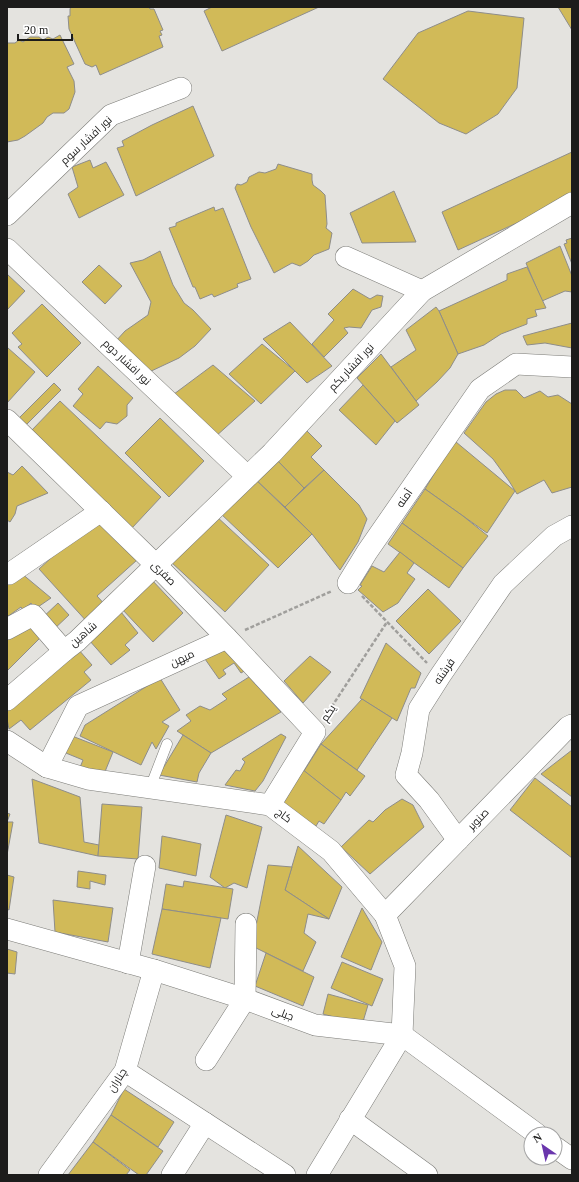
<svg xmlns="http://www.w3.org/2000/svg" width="579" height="1182" font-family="'Times New Roman',Cairo,serif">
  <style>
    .building { fill: #d1ba58; stroke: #8e8d8a }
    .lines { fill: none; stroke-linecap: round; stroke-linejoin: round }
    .lane-casing { stroke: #7c7c78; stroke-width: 11 }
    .street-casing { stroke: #7c7c78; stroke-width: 22 }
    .path { stroke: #a09f9c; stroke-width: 2.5; stroke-dasharray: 4 2; stroke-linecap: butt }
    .lane { stroke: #fff; stroke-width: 10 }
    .street { stroke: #fff; stroke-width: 21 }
    .labels { text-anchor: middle; stroke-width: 3.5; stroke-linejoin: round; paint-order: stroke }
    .street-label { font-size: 11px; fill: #1c1c1b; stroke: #fff }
  </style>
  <rect width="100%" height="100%" fill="#e4e3df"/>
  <!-- building -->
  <g class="building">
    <polygon points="71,7 149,7 150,9 154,9 163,30 160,31 162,35 159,36 163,47 100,75 96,65 92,67 85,64 69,29 68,16 70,16 70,9"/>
    <polygon points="212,7 319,7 222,51 204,11"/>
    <polygon points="558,7 572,7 572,30"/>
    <polygon points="468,11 524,18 517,88 498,114 466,134 439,123 383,79 418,33"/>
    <polygon points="60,35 74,64 67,67 74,81 75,92 69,109 64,113 53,113 47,117 43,123 25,136 18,140 7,142 7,43 15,43 19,40 23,42 30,37 39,37 43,40 48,37 53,39"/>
    <polygon points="193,106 214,156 136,196 117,148 124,146 122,141 152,125"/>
    <polygon points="572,152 572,195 545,210 458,250 442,212"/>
    <polygon points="90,160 93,168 106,162 124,195 79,218 68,194 78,187 72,167"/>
    <polygon points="278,164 312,174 312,180 313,185 321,191 325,195 327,224 326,228 332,233 329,249 314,255 308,261 300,266 292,263 274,273 251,227 235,188 237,184 241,185 247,182 249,177 259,172 265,173 276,169"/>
    <polygon points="394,191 416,242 362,243 350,213"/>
    <polygon points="214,207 215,211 223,208 251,279 237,284 238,287 214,297 212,294 200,299 195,287 193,287 169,228 176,226 176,223"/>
    <polygon points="572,238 572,264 564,244 567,243 566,240"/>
    <polygon points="560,246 572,276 572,292 565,291 542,301 526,263"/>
    <polygon points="160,251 173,285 184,303 193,310 211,329 195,346 179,358 147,373 115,342 125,331 148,315 151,302 130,263 143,260"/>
    <polygon points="99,265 122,286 105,304 82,282"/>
    <polygon points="527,267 546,308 535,310 537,316 527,319 527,324 501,334 484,345 458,354 439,311 507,280 507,274"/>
    <polygon points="7,274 25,291 7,310"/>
    <polygon points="353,289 370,299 377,295 383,296 381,307 372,310 361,328 349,327 344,328 348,333 324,357 312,344 334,320 328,314"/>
    <polygon points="42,304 81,343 47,377 18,347 22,344 12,333"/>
    <polygon points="436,307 439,311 458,354 450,368 437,382 416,401 391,367 416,350 406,330"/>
    <polygon points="290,322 332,366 307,383 263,339"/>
    <polygon points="572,323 572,348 545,343 527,345 523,336"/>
    <polygon points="262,344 295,371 261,404 229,374"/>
    <polygon points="8,348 35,372 7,403 7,349"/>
    <polygon points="381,354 419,405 397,423 357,378"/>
    <polygon points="213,365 255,401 215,437 170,397"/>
    <polygon points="98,366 133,398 127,405 127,416 117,424 106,422 100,429 73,406 83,394 78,389"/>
    <polygon points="54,383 61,390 24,427 17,420"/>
    <polygon points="363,385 395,421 376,445 339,410"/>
    <polygon points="505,390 516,390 524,398 540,391 548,397 558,395 572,404 572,487 552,493 544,480 517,494 509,481 493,459 464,433 486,402 496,394"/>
    <polygon points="60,401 161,497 132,528 31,431"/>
    <polygon points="160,418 204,461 169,497 125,453"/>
    <polygon points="307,431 322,446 311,457 324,470 304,488 278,461"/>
    <polygon points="456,442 515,491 487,533 425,489 446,454"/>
    <polygon points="275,458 304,488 285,507 254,478"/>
    <polygon points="22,466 48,493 17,506 15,514 10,522 7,520 7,472 13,475"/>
    <polygon points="324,470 359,505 367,519 358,542 340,570 312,534 285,507"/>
    <polygon points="254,478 312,534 278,568 220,513"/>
    <polygon points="425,489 463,516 488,536 463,568 402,523"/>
    <polygon points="215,515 269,565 225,612 171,562"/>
    <polygon points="97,516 137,560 97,596 108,608 89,624 39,569"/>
    <polygon points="402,523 463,568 449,588 388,544"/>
    <polygon points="400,552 414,563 407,573 415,579 398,603 383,612 358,590 362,586 360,585 372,566 384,572"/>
    <polygon points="21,573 51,598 35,609 31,603 23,610 21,607 7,617 7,583"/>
    <polygon points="151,579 183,613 153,642 121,608"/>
    <polygon points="428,589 461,621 429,654 396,621"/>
    <polygon points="58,603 69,615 52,631 40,620"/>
    <polygon points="121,612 138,633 125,645 130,650 111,665 89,640"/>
    <polygon points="26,621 42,636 8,670 7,669 7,640"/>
    <polygon points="227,643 246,670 241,673 234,663 223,670 226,674 219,679 205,659"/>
    <polygon points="386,643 421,673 415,688 411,688 397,721 360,698"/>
    <polygon points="78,649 92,665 84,672 91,680 30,730 21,720 9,729 7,719 7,708"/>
    <polygon points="310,656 331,672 303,703 284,681"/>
    <polygon points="249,677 281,712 211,753 177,731 191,721 186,715 200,706 210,710 227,699 222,694"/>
    <polygon points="160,678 180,710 162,722 169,726 156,749 152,742 141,765 80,736 85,725"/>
    <polygon points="362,699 392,718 357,770 321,744"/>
    <polygon points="67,734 113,752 102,779 79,770 83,760 61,751"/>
    <polygon points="281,734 286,737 263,781 255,791 225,785 236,770 240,771 245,762 242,759"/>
    <polygon points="183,735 211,753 199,773 197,782 159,775"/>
    <polygon points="321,744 365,776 350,796 346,792 341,800 304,771"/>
    <polygon points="572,750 572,797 541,774"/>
    <polygon points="302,769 341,800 324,824 319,821 316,826 282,806"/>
    <polygon points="535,778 572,807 572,858 510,810"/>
    <polygon points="32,779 80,797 84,842 99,845 98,856 39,843"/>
    <polygon points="402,799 413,805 424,827 370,874 341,847 369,820 373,822 385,810"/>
    <polygon points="102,804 142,807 138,859 98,856"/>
    <polygon points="7,813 10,814 7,822 13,822 7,855"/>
    <polygon points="226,815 262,827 247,888 234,883 225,888 210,877"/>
    <polygon points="162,836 201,844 196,876 159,868"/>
    <polygon points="298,846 342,887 329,919 285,890"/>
    <polygon points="268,865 292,867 285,890 329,919 308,914 304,933 316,942 303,971 252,946"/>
    <polygon points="78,871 106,875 105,885 90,881 90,889 77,887"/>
    <polygon points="7,875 14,877 9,910 7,909"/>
    <polygon points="184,881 233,889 228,919 162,909 166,884 183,887"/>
    <polygon points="53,900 113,908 108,942 55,932"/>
    <polygon points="362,908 382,942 371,970 341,957"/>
    <polygon points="162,909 221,918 210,968 152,954"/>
    <polygon points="7,949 17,952 15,974 7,973"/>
    <polygon points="266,953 314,977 303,1006 255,986"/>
    <polygon points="342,962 383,979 372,1006 331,988"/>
    <polygon points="328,994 368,1005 362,1025 323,1014"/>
    <polygon points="124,1089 174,1122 158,1147 111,1115"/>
    <polygon points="111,1115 163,1151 146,1175 139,1175 93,1142"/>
    <polygon points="93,1142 130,1170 126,1175 68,1175"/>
  </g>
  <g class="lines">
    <!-- lane casing -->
    <g class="lane-casing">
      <polyline id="lane" points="150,788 167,744"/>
    </g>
    <!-- street casing -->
    <g class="street-casing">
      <g id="street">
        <polyline points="7,215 111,115 181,88"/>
        <polyline points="7,249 247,476"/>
        <polyline points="346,257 422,291"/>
        <polyline points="7,420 156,565 227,638 315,732 270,805"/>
        <polyline points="9,574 101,511"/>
        <polyline points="348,583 367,552 480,389 516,364 572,367"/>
        <polyline points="7,629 33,615 64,651"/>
        <polyline points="7,700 64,651 77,641 272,453 422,291 572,203"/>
        <polyline points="7,741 47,767 88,779 270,805 331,851 385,915 405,966 402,1035 317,1175"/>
        <polyline points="47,767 78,706 227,638"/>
        <polyline points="458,840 429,800 406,775 412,753 419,709 440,676 503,584 554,536 572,526"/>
        <polyline points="385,915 568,727 572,725"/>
        <polyline points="7,929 154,970 245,999 315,1025 402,1035 537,1134"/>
        <polyline points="128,963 145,866"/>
        <polyline points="206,1060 245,999 246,924"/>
        <polyline points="125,1071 285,1175"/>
        <polyline points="350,1119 427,1175"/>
        <polyline points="555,1147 572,1159"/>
        <polyline points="49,1175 125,1071 154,970"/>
        <polyline points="172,1175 205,1123"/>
      </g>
    </g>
    <!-- path -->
    <g class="path">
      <polyline points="362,596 427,663"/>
      <polyline points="245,630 332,591"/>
      <polyline points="325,717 387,622"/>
    </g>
    <!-- lane -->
    <use href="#lane" class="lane"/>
    <!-- street -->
    <use href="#street" class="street"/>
  </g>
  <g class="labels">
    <!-- street labels -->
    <g class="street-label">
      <text transform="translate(86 140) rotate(-43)" y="4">نور افشار سوم</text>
      <text transform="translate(127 362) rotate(43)" y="4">نور افشار دوم</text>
      <text transform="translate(351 367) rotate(-47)" y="4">نور افشار یکم</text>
      <text transform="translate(404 498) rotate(-55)" y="4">آمنه</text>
      <text transform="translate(164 573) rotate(45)" y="4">صفری</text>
      <text transform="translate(83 634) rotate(-41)" y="4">شاهین</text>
      <text transform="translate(182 658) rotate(-25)" y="4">میهن</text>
      <text transform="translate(444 671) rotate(-56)" y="4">فرشته</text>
      <text transform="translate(328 713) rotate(-57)" y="4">یکم</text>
      <text transform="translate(284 815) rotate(37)" y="4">کاج</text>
      <text transform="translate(478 819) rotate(-46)" y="4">صنوبر</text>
      <text transform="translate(283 1013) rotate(21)" y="4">جبلی</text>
      <text transform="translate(117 1080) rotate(-58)" y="4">چناران</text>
    </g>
  </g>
  <!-- border -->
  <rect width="579" height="1182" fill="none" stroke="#1c1c1b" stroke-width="16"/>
  <!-- north arrow -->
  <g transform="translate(543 1146) rotate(326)"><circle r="19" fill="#ffffff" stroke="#a4a4a4"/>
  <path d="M0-3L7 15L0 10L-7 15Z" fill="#6a36ad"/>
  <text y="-6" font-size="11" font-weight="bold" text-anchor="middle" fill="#1c1c1b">N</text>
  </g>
  <!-- scale -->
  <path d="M18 34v6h54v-6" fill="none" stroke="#1c1c1b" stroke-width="2"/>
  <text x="24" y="34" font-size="12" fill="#1c1c1b" stroke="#ffffff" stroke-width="3" paint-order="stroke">20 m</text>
</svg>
